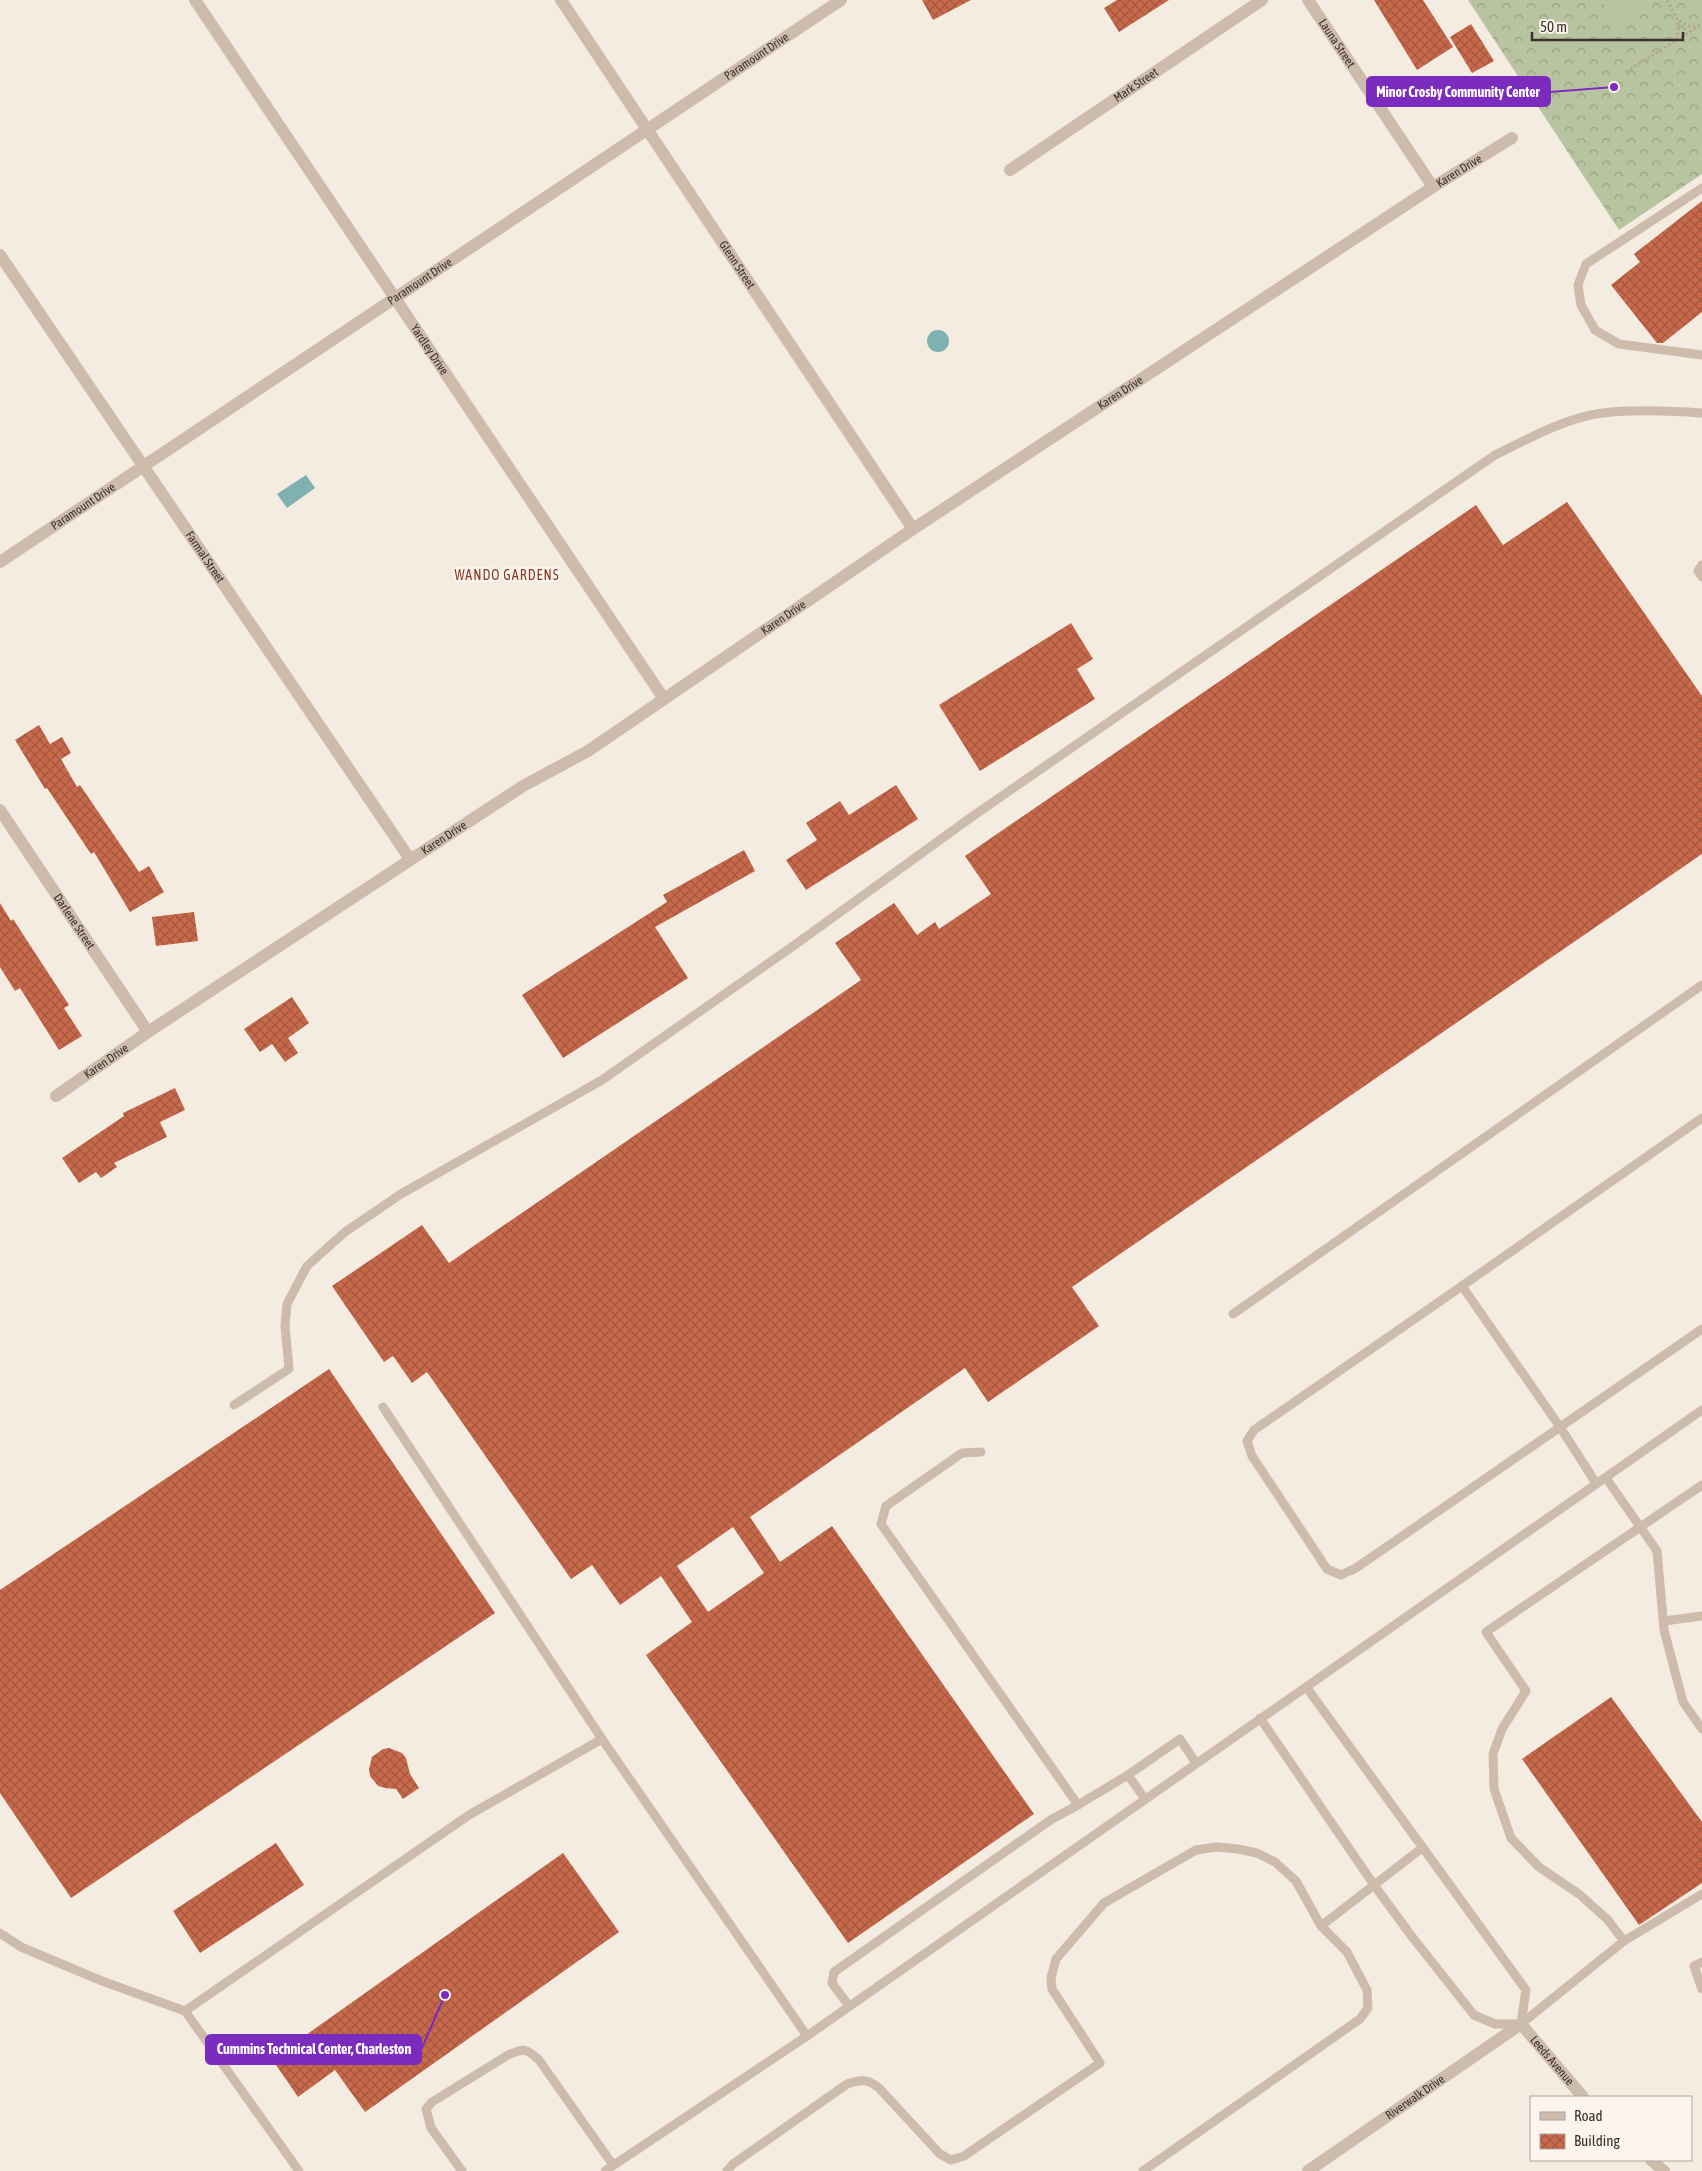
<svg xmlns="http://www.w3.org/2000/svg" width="1702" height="2171" font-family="'Asap Condensed',sans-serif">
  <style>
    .forest { fill: url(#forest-crowns) }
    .pitch { fill: #b8c4a0 }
    .water { fill: #7fb0b2 }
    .building { fill: url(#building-cross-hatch); fill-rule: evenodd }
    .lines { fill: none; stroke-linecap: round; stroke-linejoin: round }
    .path { stroke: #b9a596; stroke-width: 3; stroke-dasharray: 2.5 2.5; stroke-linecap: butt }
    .service { stroke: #cdbbac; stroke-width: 9 }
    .minor { stroke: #cdbbac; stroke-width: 12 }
    .tertiary { stroke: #cdbbac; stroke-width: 12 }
    .labels { text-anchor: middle; stroke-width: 5; stroke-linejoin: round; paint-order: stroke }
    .street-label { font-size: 12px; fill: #3b302b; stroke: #fbf5ee }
    .neighbourhood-label { font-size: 14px; letter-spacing: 1px; fill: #8c3b22; stroke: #fbf5ee }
    .leader { fill: none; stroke: #7b2cbf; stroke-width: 2 }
    .callout-dot { fill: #7b2cbf; stroke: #fbf5ee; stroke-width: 2 }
    .callout { fill: #7b2cbf; stroke: #7b2cbf; stroke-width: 2 }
    .callout-label { font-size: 14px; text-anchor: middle; font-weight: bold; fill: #fff }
  </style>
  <defs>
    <pattern id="forest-crowns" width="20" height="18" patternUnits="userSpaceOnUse" patternTransform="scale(1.25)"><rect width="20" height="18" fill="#b8c4a0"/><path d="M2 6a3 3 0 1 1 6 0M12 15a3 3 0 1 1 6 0" fill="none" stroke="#97a083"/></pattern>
    <pattern id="building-cross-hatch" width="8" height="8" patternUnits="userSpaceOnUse" patternTransform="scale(1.25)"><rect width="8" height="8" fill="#c8694b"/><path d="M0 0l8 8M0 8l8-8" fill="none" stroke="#a4573f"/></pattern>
  </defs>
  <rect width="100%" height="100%" fill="#f4ebe1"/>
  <!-- forest -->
  <polygon class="forest" points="1468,0 1702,0 1702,174 1619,230"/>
  <!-- pitch -->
  <polygon class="pitch" points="1602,0 1652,0 1652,1 1615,22"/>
  <!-- water -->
  <g class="water">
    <circle cx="938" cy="341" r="11"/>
    <polygon points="306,475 315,488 287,508 277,494"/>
  </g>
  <!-- building -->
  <g class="building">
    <polygon points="922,0 971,0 933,20"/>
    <polygon points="1117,0 1169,0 1119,32 1104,8"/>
    <polygon points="1374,0 1423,0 1453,47 1417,70"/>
    <polygon points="1471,24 1494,61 1472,73 1450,37"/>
    <polygon points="1702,201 1702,312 1663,343 1657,343 1611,285 1640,262 1634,254"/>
    <path d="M 1567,502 L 1702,696 L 1702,854 L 1072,1287 L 1099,1326 L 988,1402 L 965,1368 L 750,1517 L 780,1562 L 832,1526 L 1034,1814 L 848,1943 L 646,1655 L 692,1622 L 661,1576 L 620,1605 L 592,1565 L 571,1579 L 427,1372 L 412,1383 L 393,1356 L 384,1362 L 332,1286 L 422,1225 L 449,1263 L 861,980 L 835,943 L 894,903 L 917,935 L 935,922 L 939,929 L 991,894 L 965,856 L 1476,505 L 1503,545 ZM 733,1527 L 764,1573 L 708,1612 L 677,1566 Z"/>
    <polygon points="1071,623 1093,659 1077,669 1095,699 980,771 939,705"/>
    <polygon points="39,725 50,744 62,737 71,753 61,759 77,787 80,785 139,872 149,866 164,892 130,912 94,852 91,854 47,788 45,789 15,740"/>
    <polygon points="896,785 918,819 806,890 786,860 817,840 806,823 840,801 849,815"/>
    <polygon points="744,850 755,871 655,927 688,978 563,1058 522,995 667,902 663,895"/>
    <polygon points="0,903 11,921 13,919 69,1005 64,1008 82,1036 59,1050 20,988 15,991 0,967"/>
    <polygon points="194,912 198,941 156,946 152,917"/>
    <polygon points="292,997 309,1023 288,1038 298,1053 285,1062 272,1044 260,1052 244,1029"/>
    <polygon points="175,1088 185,1110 160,1122 167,1137 114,1163 117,1167 101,1178 96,1172 79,1183 62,1158 124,1116 123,1113"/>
    <polygon points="329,1369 495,1613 71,1898 0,1793 0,1590"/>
    <polygon points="1611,1697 1702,1822 1702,1883 1639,1925 1522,1759"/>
    <polygon points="389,1748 402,1753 406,1758 410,1774 419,1788 403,1799 396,1789 385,1788 378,1786 370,1776 369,1769 372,1757 383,1749"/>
    <polygon points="276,1843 304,1885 200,1953 173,1911"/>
    <polygon points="563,1853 619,1932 365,2112 335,2070 298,2097 272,2059"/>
  </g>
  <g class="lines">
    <!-- path -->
    <g class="path">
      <path d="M 1667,0 C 1675,15 1682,23 1676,40"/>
      <polyline points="1679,21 1689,26 1697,27"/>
      <polyline points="1626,72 1702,24"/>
    </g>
    <!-- service -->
    <g class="service">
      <polyline points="1702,188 1586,264 1578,285 1581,305 1595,330 1619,344 1702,355"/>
      <polyline points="1702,565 1698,571 1702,577"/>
      <polyline points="1462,1286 1702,1118"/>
      <polyline points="1233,1314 1702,985"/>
      <path d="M 234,1405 L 289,1369 L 285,1326 L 287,1304 L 307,1266 L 345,1232 L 401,1194 L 602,1080 L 796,944 L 973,816 L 1495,455 C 1528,439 1565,418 1602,413 C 1634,409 1670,411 1702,413"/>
      <polyline points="383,1407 602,1739 807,2036 1702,1410"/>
      <polyline points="981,1452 962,1453 886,1506 881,1524 1078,1805 1128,1775 1145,1799"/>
      <polyline points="1606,1478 1657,1551 1664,1630 1683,1702 1702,1729"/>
      <polyline points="1596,1483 1560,1427 1462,1286 1254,1430 1247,1441 1252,1456 1327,1569 1341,1575 1356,1568 1702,1329"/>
      <polyline points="1664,1621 1702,1616"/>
      <polyline points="1307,1688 1526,1990 1521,2024"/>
      <polyline points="1260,1718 1374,1885 1413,1938 1474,2015 1495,2024 1521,2024 1624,1941 1702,1894"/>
      <polyline points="1128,1775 1180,1739 1196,1763"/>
      <polyline points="1321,1926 1422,1848"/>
      <polyline points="0,1933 21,1947 102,1981 185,2011 299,2171"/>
      <polyline points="1624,1941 1607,1919 1579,1894 1539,1867 1511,1838 1494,1789 1493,1754 1502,1729 1526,1691 1486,1632 1702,1485"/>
      <polyline points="1702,1962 1694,1966 1702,1989"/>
      <polyline points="849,2006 832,1983 834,1972 1052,1819 1078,1805"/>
      <polyline points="185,2011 469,1815 602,1739"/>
      <path d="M 462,2171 L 431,2128 L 426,2109 L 432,2102 L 508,2055 C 524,2048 526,2048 539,2060 L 613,2165"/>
      <polyline points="605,2171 807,2036"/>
      <path d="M 727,2171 L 733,2164 L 847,2084 C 860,2079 868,2079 879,2088 L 940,2154 L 951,2160 L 964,2156 L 1100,2063 L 1052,1989 L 1051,1978 L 1056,1959 L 1104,1903 L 1196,1850 L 1217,1847 L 1238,1849 L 1257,1853 L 1275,1862 L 1296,1881 L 1321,1926 L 1347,1952 L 1367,1990 L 1368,2008 L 1360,2019 L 1143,2171"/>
    </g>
    <!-- minor -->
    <g class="minor">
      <path id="s1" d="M 195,0 L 664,699"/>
      <path id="s2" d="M 561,0 L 913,529"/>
      <path id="s3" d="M 1308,0 L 1433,187"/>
      <path id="s4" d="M 1010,170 L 1262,0"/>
      <path id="s5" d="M 0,255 L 410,859"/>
      <path id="s6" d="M 0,810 L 148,1032"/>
      <path id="s7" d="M 56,1096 L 148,1032 L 523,786 L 588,751 L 913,529 L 1433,187 L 1512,138"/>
      <path id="s8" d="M 1308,2171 L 1521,2024"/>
    </g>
    <!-- tertiary -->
    <g class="tertiary">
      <path id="s9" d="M 0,562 L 841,0"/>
      <path id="s10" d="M 1521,2024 L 1583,2097"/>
      <polyline points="1651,2160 1664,2171"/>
    </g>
  </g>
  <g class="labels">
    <!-- street labels -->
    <g class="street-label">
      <text dy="4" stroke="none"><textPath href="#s3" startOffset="52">Launa Street</textPath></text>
      <text dy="4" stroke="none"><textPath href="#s9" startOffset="910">Paramount Drive</textPath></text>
      <text dy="4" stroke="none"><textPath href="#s4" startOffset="152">Mark Street</textPath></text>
      <text dy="4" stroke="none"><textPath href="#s7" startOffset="1681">Karen Drive</textPath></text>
      <text dy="4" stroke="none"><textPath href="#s2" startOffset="318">Glenn Street</textPath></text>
      <text dy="4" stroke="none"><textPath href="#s9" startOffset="505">Paramount Drive</textPath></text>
      <text dy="4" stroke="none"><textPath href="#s1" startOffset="421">Yardley Drive</textPath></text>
      <text dy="4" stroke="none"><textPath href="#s7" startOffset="1276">Karen Drive</textPath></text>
      <text dy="4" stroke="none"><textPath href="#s9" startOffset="100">Paramount Drive</textPath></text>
      <text dy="4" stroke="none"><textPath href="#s5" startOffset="365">Farmal Street</textPath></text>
      <text dy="4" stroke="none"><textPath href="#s7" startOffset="871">Karen Drive</textPath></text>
      <text dy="4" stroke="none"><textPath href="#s7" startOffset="466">Karen Drive</textPath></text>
      <text dy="4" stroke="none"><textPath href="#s6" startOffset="134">Darlene Street</textPath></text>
      <text dy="4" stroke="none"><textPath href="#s7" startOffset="61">Karen Drive</textPath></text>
      <text dy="4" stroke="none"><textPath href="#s10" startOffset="48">Leeds Avenue</textPath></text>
      <text dy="4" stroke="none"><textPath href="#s8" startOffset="130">Riverwalk Drive</textPath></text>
    </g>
    <!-- neighbourhood labels -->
    <g class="neighbourhood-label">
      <text x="507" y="580">WANDO GARDENS</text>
    </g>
  </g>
  <!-- callouts -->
  <path class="leader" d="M1614 87L1550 92M445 1995L421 2050"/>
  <g class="callout-dot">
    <circle cx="1614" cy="87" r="5"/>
    <circle cx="445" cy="1995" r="5"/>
  </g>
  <g class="callout">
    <rect x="1367" y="77" width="183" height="29" rx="5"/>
    <rect x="206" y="2035" width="215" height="29" rx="5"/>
  </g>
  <g class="callout-label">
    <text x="1458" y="97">Minor Crosby Community Center</text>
    <text x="314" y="2054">Cummins Technical Center, Charleston</text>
  </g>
  <!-- legend -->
  <rect x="1530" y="2096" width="162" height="65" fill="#fbf5ee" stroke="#aea6a0"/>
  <rect x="1540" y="2112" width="25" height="8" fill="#cdbbac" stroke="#aea6a0"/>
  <text x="1574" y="2121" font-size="15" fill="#3b302b">Road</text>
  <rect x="1540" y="2134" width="25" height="15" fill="url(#building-cross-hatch)" stroke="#aea6a0"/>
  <text x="1574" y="2146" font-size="15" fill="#3b302b">Building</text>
  <!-- scale -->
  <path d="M1532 32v8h151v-8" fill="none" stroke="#3b302b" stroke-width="2.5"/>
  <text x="1540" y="32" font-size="15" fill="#3b302b" stroke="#fbf5ee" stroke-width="4" paint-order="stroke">50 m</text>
</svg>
